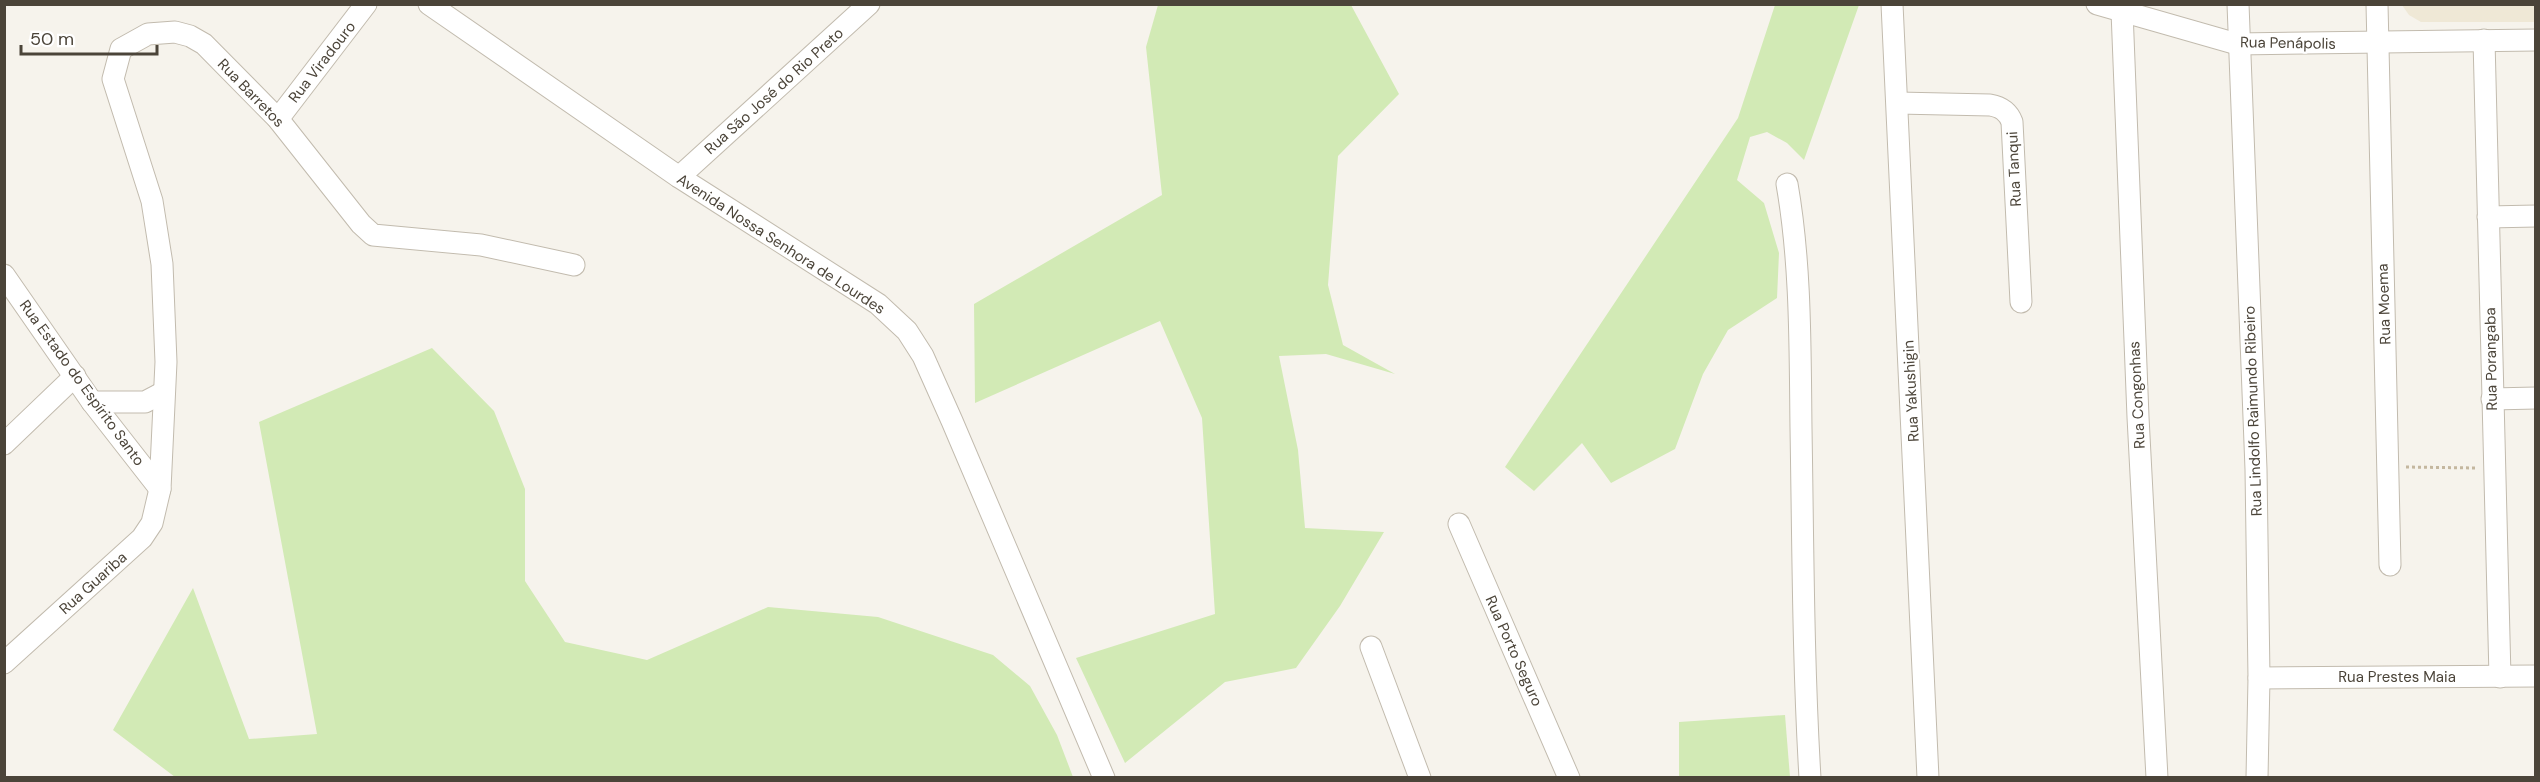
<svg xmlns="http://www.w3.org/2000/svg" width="2540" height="782" font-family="'DM Sans',sans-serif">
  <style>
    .education { fill: #efe8d6 }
    .green { fill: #d2eab5 }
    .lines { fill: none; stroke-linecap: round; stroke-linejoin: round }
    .minor-casing { stroke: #c2bbae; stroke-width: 23 }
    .path { stroke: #c4b79f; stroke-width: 3; stroke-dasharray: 3 3; stroke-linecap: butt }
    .minor { stroke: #fff; stroke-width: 21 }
    .labels { text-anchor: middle; stroke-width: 4.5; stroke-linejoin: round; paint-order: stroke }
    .street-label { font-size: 15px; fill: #4b4439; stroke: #fff }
  </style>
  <rect width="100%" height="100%" fill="#f6f3ec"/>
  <!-- education -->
  <polygon class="education" points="2402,5 2535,5 2535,22 2421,22 2409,15"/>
  <!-- green -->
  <g class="green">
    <polygon points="1158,5 1351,5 1399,94 1338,156 1328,285 1343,345 1395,374 1326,354 1279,356 1298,450 1305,528 1384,532 1340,606 1296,668 1225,682 1125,763 1076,658 1215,614 1202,418 1160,321 975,403 974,304 1162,195 1146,47"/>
    <polygon points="1775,5 1859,5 1804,160 1787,143 1767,132 1750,137 1737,180 1764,203 1779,253 1777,298 1728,330 1703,374 1675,449 1611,483 1582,443 1534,491 1505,467 1738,118"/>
    <polygon points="432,348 494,411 525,489 525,581 565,642 647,660 768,607 878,617 993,655 1030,686 1057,735 1073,777 175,777 113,730 193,588 249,739 317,734 259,422"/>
    <polygon points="1785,715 1790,777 1679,777 1679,722"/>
  </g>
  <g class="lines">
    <!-- minor casing -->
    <g class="minor-casing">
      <g id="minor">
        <polyline points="429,4 679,177 878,304 907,331 923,356 952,421 1104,778"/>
        <polyline points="1892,4 1928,778"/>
        <polyline points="2097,4 2237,44 2536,40"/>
        <polyline points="2238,4 2256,469 2259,678 2257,778"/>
        <polyline points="2377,4 2390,565"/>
        <polyline points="2122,11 2138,417 2157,778"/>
        <polyline points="2484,40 2500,677"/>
        <path d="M 1898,103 L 1990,105 C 2001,107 2008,111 2012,122 L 2021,302"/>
        <polyline points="278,119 366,4"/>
        <polyline points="679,177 869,4"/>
        <path d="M 1787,184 C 1801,264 1800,347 1801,428 C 1803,545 1803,661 1810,778"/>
        <polyline points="2488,217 2536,216"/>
        <polyline points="4,275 92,402 160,489"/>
        <polyline points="2492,399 2536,398"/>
        <polyline points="92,402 145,402 164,392"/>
        <polyline points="4,444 75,376"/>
        <polyline points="1459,524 1569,778"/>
        <polyline points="1371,647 1420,778"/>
        <polyline points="4,663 142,538 152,523 160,489 166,362 162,264 152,201 113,79 121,49 148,34 175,32 190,36 204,44 278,119 361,224 373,235 481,245 574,265"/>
        <polyline points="2259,678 2536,676"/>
      </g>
    </g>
    <!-- path -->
    <polyline class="path" points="2406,467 2477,468"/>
    <!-- minor -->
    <use href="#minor" class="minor"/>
  </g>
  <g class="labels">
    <!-- street labels -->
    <g class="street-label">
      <text transform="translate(2288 43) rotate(1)" y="5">Rua Penápolis</text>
      <text transform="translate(322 62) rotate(-52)" y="5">Rua Viradouro</text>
      <text transform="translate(774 91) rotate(-42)" y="5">Rua São José do Rio Preto</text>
      <text transform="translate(251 93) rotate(46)" y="5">Rua Barretos</text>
      <text transform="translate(2014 169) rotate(-93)" y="5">Rua Tanqui</text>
      <text transform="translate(781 244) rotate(33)" y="5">Avenida Nossa Senhora de Lourdes</text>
      <text transform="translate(2384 304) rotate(-92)" y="5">Rua Moema</text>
      <text transform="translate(2491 359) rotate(-91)" y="5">Rua Porangaba</text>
      <text transform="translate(82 383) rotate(54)" y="5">Rua Estado do Espírito Santo</text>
      <text transform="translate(1911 391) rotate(-93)" y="5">Rua Yakushigin</text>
      <text transform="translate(2137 395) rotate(-93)" y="5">Rua Congonhas</text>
      <text transform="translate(2253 411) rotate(-92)" y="5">Rua Lindolfo Raimundo Ribeiro</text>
      <text transform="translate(93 583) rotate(-42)" y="5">Rua Guariba</text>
      <text transform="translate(1514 651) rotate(66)" y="5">Rua Porto Seguro</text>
      <text x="2397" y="682">Rua Prestes Maia</text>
    </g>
  </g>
  <!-- border -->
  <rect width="2540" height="782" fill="none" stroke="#4b4439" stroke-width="12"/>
  <!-- scale -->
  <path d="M21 45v9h136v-9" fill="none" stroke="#4b4439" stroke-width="3"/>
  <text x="30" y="45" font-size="18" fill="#4b4439" stroke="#ffffff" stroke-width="4.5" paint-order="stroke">50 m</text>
</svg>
